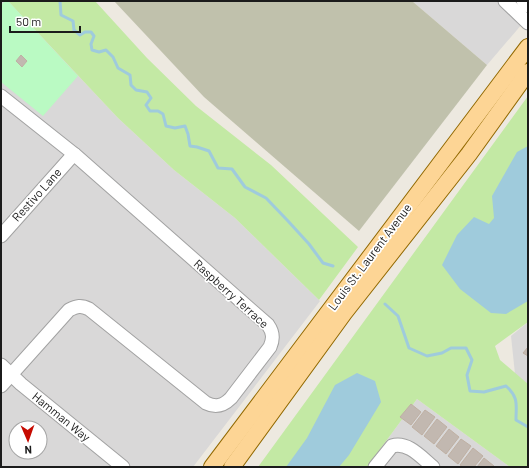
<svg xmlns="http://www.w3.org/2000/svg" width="529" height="468" font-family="Barlow,sans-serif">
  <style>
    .residential { fill: #d9d8d8; fill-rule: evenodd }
    .construction { fill: #c0c1ac }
    .grass { fill: #c3e9a4 }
    .park { fill: #bafac3 }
    .water { fill: #9fcbdc }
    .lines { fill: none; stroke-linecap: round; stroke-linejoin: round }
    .stream { stroke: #9fcbdc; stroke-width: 3 }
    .building { fill: #c2b8b0; stroke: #bfb0a3 }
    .minor-casing { stroke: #a2a2a2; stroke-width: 15 }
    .major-casing { stroke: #926900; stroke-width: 18 }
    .minor { stroke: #fff; stroke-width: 13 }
    .major { stroke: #fdd595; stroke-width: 16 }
    .labels { text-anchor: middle; stroke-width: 3.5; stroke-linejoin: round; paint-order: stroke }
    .street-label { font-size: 12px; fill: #1b1b1b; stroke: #fff }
  </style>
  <rect width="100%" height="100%" fill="#ede9e0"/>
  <!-- residential -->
  <g class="residential">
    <path d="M 1,1 L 8,1 L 118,118 L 174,170 L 235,218 L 320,301 L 193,467 L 1,467 ZM 16,428 L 40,428 L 40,452 L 16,452 Z"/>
    <polygon points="412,1 528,1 528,17 487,65"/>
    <polygon points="528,322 528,384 515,374 511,336"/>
    <polygon points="417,399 510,467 367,467"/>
  </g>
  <!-- construction -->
  <polygon class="construction" points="114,1 412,1 487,65 359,231 204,97"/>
  <!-- grass -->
  <g class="grass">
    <polygon points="8,1 95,1 147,58 196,106 271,165 358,247 319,300 235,218 174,170 118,118"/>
    <polygon points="528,96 528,322 495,346 500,360 528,384 528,467 510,467 417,399 367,467 258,467"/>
  </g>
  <!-- park -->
  <polygon class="park" points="5,1 8,1 78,76 43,116 1,82 1,5"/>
  <!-- water -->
  <g class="water">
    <polygon points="528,146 528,301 506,314 491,313 460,289 442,265 457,235 474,217 489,224 494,218 492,196 517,152"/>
    <polygon points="357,373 375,381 381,402 349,455 339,467 286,467 307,438 335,385"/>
  </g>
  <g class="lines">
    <!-- stream -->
    <g class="stream">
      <polyline points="60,1 61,15 73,21 74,30 80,35 85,32 91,32 94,36 91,44 92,50 99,52 106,50 113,57 118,68 130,75 131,85 136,90 147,92 151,98 146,105 150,111 158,111 163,114 166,126 175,128 185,126 188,134 190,146 197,147 209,151 218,168 232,169 245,187 266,198 288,221 309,244 323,263 333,266"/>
      <path d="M 385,304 L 398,316 L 409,348 L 427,356 L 442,353 L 451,348 L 466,348 L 472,360 L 467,375 L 470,391 L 484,392 L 506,386 C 519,398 516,404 516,420 L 528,427"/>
    </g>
  </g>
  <!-- building -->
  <g class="building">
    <polygon points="21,55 27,61 22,67 16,61"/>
    <polygon points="528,347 528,356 523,353"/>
    <polygon points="411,404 421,412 411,425 400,417"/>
    <polygon points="425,410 435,417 422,435 412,427"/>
    <polygon points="437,419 447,427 434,444 424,436"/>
    <polygon points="449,429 459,437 446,454 436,446"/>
    <polygon points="461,439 471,446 458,464 448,456"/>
    <polygon points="473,448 483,456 474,467 463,467 460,465"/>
    <polygon points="484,458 494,466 494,467 477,467"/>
  </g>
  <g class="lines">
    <!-- minor casing -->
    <g class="minor-casing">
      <g id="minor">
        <polyline points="505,1 528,23"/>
        <polyline points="523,1 528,6"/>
        <path d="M 1,96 L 74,154 L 268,325 C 273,332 274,338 270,347 L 231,398 C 223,406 216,408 206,403 L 89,309 C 81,305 77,306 69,310 L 1,386"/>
        <polyline points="1,236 74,154"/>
        <polyline points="1,365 21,384 123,467"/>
        <path d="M 375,467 L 392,446 C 408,441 422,458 433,467"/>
      </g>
    </g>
    <!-- major casing -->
    <g class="major-casing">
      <g id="major">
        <polyline points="212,467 528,47"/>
        <polyline points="232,467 344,313 469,154 528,72"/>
      </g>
    </g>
    <!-- minor -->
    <use href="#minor" class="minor"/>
    <!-- major -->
    <use href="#major" class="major"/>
  </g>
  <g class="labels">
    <!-- street labels -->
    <g class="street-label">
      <text transform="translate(37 195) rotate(-48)" y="4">Restivo Lane</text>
      <text transform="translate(370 257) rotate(-53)" y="4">Louis St. Laurent Avenue</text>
      <text transform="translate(231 294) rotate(42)" y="4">Raspberry Terrace</text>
      <text transform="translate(61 417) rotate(39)" y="4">Hamman Way</text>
    </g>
  </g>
  <!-- border -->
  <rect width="529" height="468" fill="none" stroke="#1b1b1b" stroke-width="4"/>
  <!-- north arrow -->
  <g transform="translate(28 440) rotate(178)"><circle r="19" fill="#ffffff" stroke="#a4a4a4"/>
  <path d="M0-3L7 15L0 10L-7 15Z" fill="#c60a00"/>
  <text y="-6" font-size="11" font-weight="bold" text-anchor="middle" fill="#1b1b1b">N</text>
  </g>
  <!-- scale -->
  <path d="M10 26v6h70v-6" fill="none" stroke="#1b1b1b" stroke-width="2"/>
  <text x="16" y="26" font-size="12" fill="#1b1b1b" stroke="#ffffff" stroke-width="3" paint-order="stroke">50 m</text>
</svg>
